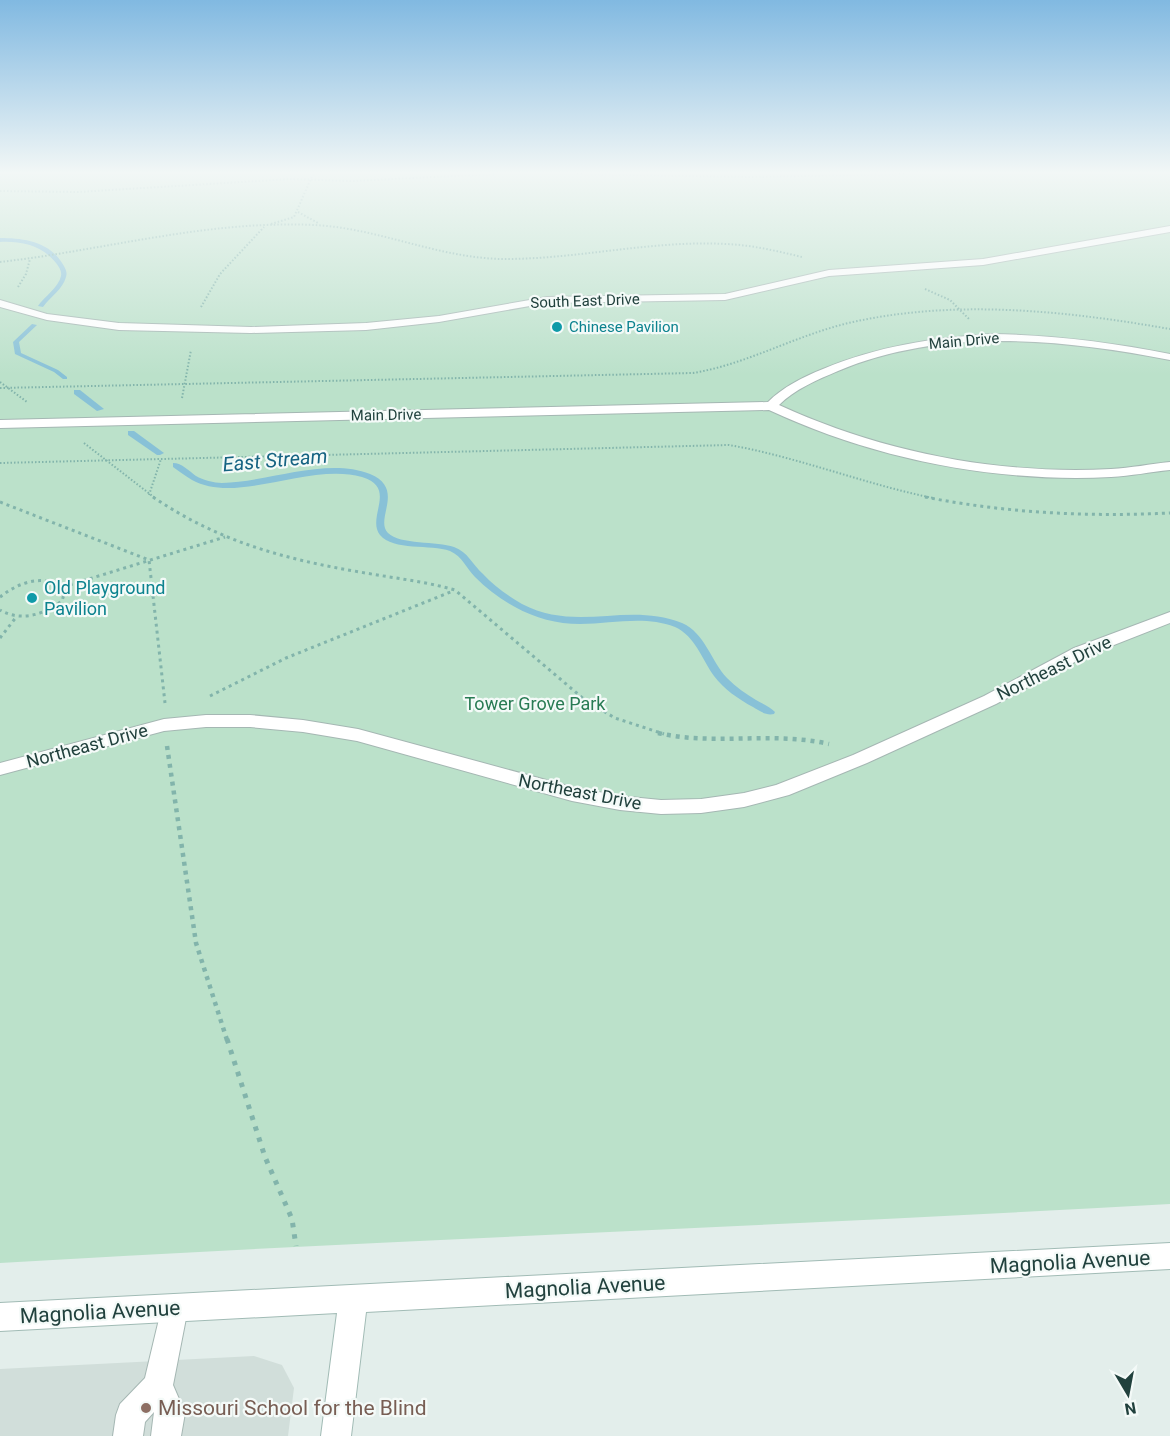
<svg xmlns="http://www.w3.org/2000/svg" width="1170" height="1436" font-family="Roboto,sans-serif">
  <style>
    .built { fill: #d1deda }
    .green { fill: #bbe1ca }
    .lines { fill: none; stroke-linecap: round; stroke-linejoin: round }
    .stream { fill: #88c1d7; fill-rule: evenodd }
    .lane-casing { stroke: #a5b7b3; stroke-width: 2 }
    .street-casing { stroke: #a5b7b3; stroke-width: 2 }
    .secondary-casing { stroke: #a1bbb5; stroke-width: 2 }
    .path-far3 { stroke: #82b4ab; stroke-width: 2; stroke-dasharray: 1.5 2; stroke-linecap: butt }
    .path-far2 { stroke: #82b4ab; stroke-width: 3; stroke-dasharray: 3 4; stroke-linecap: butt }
    .path-far1 { stroke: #82b4ab; stroke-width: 4.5; stroke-dasharray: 4 5; stroke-linecap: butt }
    .path { stroke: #82b4ab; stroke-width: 5; stroke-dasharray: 4.5 7; stroke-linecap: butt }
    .lane { fill: #fff; fill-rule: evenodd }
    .street { fill: #fff; fill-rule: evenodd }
    .secondary { fill: #fff; fill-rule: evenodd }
    .culture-dot { fill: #0f9aa8; stroke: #f4faf8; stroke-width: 2 }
    .education-dot { fill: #8d6e63; stroke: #f4faf8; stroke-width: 2 }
    .labels { text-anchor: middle; stroke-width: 4.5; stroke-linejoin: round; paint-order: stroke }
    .far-street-label { font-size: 15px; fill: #21413d; stroke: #f4faf8 }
    .far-culture-label { font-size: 15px; fill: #0d838f; stroke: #f4faf8; text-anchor: start }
    .culture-label { font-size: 18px; fill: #0d838f; stroke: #f4faf8; text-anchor: start }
    .street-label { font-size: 18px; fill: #21413d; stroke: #f4faf8 }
    .park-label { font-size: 18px; fill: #287b53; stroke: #f4faf8 }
    .water-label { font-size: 20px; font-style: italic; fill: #166382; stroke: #f4faf8 }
    .near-street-label { font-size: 21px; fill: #21413d; stroke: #f4faf8 }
    .near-education-label { font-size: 21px; fill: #785e54; stroke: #f4faf8; text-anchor: start }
  </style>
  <rect width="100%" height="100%" fill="#e3eeeb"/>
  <!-- built -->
  <polygon class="built" points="254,1356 282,1365 294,1388 288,1436 0,1436 0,1369"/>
  <!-- green -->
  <path class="green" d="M 0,174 L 1170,174 L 1170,1204 C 780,1226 390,1240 0,1263 Z"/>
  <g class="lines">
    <!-- stream -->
    <g class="stream">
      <path d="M 0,238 C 22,238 46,241 60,260 C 64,266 68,271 66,277 C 63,289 50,297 43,307 L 38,306 C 44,297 59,287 61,276 C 62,271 59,267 56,263 C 42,245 21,241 0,242 Z"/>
      <polygon points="32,324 37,325 19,342 21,353 58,370 67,377 67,379 63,379 54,372 15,354 13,342"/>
      <polygon points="74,390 80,390 104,409 97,411 74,394"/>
      <polygon points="128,431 134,431 164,453 160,455 157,455 128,435"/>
      <path d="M 173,463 C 182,463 189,471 196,476 C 203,480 214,483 222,483 C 269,482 326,457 370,474 C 406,489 374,519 388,533 C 400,545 437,541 454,547 C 468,552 472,564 483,574 C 494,586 508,596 522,604 C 578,633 627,601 682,623 C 705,633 711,661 727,678 C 736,687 746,694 756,700 C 763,704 770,707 775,712 L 774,714 C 766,716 760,711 753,707 C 738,699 724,689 714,676 C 702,659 695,636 675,627 C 644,615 612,624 580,624 C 557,624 535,618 515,607 C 500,599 487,589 475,577 C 466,568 463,557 450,551 C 431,544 393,551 380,535 C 366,517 398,488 362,477 C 309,462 237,505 192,480 C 185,476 179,471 173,467 Z"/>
    </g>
    <!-- lane casing -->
    <g class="lane-casing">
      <polygon id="lane" points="174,1294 184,1298 188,1308 173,1385 185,1413 181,1436 151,1436 154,1412 145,1422 143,1436 113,1436 116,1415 120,1404 145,1378 164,1298"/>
    </g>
    <!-- street casing -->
    <g class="street-casing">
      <g id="street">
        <polygon points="1170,226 1170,232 983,265 829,276 725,300 547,303 439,322 366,330 251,333 119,330 47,320 0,307 0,300 47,314 119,323 251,327 366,323 439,316 547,297 725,294 829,270 983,259"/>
        <path d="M 991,334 C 1052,335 1110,342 1170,354 L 1170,360 C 1061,339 944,327 838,371 C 817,380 795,389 779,405 C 881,452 998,475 1111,469 C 1131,468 1150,464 1170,462 L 1170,470 C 1150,472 1131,476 1111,477 C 995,483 874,459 769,410 L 0,428 L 0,420 L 768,402 C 783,387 803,377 823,369 C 878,346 932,338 991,334 Z"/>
        <polygon points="1170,612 1170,623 1086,656 996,704 867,763 789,795 744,807 701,813 661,814 620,810 572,801 357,741 303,732 250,727 206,727 164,731 0,775 0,763 164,719 206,715 250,715 303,720 358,729 572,787 620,796 661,800 701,799 744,793 776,785 853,755 984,696 1074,648"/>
      </g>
    </g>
    <!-- secondary casing -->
    <g class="secondary-casing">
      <polygon id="secondary" points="1170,1243 1170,1269 366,1312 351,1436 321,1436 337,1313 0,1331 0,1303"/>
    </g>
    <!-- path-far3 -->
    <g class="path-far3">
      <polyline points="577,174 749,177 904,174"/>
      <polyline points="0,191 78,192 290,179 351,181 496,174"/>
      <polyline points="298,212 318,223"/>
      <polyline points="271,224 294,217 313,174"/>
      <path d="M 0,262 C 105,250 207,220 314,225 C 379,228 440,259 505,259 C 579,259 652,240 726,244 C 752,245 777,251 802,257"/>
      <polyline points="18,287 26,274 30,259"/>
      <polyline points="925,289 950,300 969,319"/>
      <polyline points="201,307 220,274 264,227"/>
      <polyline points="0,382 27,402"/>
      <path d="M 0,388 L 693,373 C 748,364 798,334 853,322 C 957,299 1067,311 1170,329"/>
      <polyline points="182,398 191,350"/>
      <polyline points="84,443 155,498"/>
      <path d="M 0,463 L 729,445 C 798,457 864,484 933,498"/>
      <polyline points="149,495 161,459"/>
    </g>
    <!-- path-far2 -->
    <g class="path-far2">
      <path d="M 153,497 C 218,541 283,559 360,572 C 392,578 424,581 455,590 L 585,700 L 615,718 L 664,734"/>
      <path d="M 925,497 C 1006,513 1088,517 1170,513"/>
      <polyline points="0,502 149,560 165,703"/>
      <polyline points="63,587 225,537"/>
      <path d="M 0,597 C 19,582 46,572 65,591 L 62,601 C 43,615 21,622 0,610"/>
      <polyline points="0,638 17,616"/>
      <polyline points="210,696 286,658 453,591"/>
    </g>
    <!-- path-far1 -->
    <g class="path-far1">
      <path d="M 658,733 C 714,746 772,731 829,744"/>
      <polyline points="167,746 196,943 227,1040"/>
    </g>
    <!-- path -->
    <polyline class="path" points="227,1039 265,1157 292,1219 296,1246"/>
    <!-- lane -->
    <use href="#lane" class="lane"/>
    <!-- street -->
    <use href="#street" class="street"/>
    <!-- secondary -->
    <use href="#secondary" class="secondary"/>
  </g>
  <!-- sky -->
  <linearGradient id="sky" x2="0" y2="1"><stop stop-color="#81b9e1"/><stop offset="0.46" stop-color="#f2f7f6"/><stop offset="1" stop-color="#f2f7f6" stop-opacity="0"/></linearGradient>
  <rect width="1170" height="375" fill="url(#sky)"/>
  <!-- markers -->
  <g class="culture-dot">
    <circle cx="557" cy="327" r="6"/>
    <circle cx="32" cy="598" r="6"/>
  </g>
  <circle class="education-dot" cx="146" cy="1408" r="6"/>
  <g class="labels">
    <!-- far-street labels -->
    <g class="far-street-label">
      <text transform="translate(585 301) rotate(-2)" y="5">South East Drive</text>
      <text transform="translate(964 341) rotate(-5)" y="5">Main Drive</text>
      <text transform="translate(386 415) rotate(-1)" y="5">Main Drive</text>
    </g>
    <!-- far-culture labels -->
    <g class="far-culture-label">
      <text x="569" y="332">Chinese Pavilion</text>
    </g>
    <!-- culture labels -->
    <g class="culture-label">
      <text x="44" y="594">Old Playground<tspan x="44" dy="21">Pavilion</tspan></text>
    </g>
    <!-- street labels -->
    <g class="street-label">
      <text transform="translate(1054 668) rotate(-26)" y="6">Northeast Drive</text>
      <text transform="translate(87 746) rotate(-15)" y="6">Northeast Drive</text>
      <text transform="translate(580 792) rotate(11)" y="6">Northeast Drive</text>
    </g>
    <!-- park labels -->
    <g class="park-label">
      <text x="535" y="710">Tower Grove Park</text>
    </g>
    <!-- water labels -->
    <g class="water-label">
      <text transform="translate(275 460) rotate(-5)" y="7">East Stream</text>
    </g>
    <!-- near-street labels -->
    <g class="near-street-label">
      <text transform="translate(1070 1262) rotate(-3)" y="7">Magnolia Avenue</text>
      <text transform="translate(585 1287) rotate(-3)" y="7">Magnolia Avenue</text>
      <text transform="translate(100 1312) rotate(-3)" y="7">Magnolia Avenue</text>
    </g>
    <!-- near-education labels -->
    <g class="near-education-label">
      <text x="158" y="1415">Missouri School for the Blind</text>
    </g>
  </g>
  <!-- north arrow -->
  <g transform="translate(1128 1394) rotate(170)" stroke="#f4faf8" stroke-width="4.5" paint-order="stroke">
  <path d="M0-4.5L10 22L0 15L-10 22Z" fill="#21413d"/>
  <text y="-9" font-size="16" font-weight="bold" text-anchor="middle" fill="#21413d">N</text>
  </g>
</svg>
